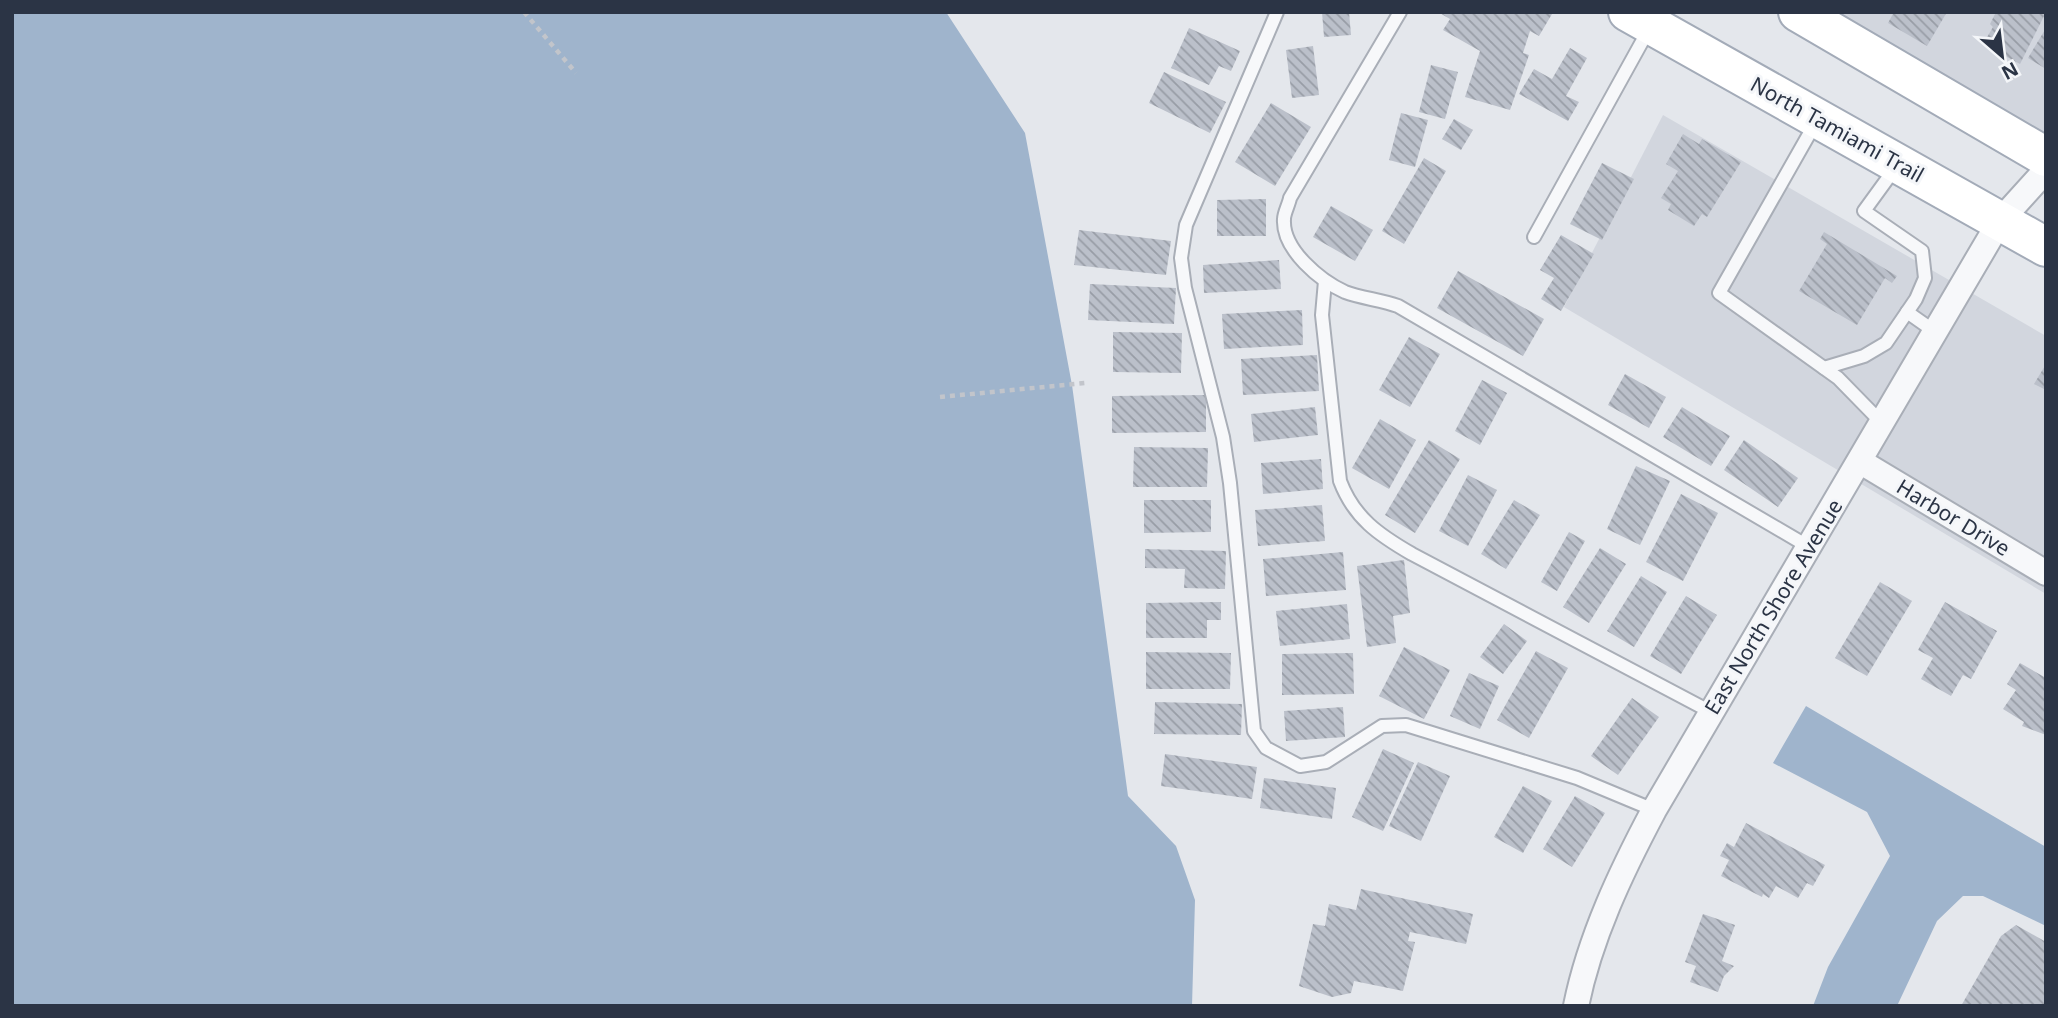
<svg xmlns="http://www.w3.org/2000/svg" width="2058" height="1018" font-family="'Noto Sans',sans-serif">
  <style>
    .built { fill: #d2d6de }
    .water { fill: #9fb4cc }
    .building { fill: url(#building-back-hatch) }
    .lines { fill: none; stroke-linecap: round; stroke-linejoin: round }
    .service-casing { stroke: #a9aeb7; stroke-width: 16 }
    .minor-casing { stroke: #a9aeb7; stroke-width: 28 }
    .primary-casing { stroke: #a3abb8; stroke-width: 42 }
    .path { stroke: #c2c5cb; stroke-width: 4.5; stroke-dasharray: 5 5; stroke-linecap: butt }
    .service { stroke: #f7f8fa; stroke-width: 12 }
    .minor { stroke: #f7f8fa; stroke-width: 24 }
    .primary { stroke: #fff; stroke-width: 38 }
    .labels { text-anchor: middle; stroke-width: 6; stroke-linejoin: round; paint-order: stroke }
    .street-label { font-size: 21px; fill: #2b3445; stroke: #f4f6f9 }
  </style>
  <defs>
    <pattern id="building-back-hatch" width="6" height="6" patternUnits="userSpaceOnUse" patternTransform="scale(1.75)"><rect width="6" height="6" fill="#bbc0ca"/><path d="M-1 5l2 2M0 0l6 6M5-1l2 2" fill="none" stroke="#989da6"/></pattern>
  </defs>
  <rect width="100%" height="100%" fill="#e4e7ec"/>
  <!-- built -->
  <g class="built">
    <polygon points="1833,12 2046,12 2046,136"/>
    <polygon points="1663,115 2046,336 2046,594 1564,307"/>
  </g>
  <!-- water -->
  <g class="water">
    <polygon points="12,12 946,12 1025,133 1072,385 1128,796 1176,846 1195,900 1192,1006 12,1006"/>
    <polygon points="1806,706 2046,847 2046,926 1983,896 1963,896 1937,921 1897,1006 1813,1006 1828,967 1890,856 1867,812 1773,763"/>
  </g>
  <!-- building -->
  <g class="building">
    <polygon points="1322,12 1349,12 1351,35 1324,37"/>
    <polygon points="1438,12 1552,14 1539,36 1530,31 1523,53 1529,55 1510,110 1465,97 1480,51 1443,30 1450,19"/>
    <polygon points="1894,12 1947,12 1927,46 1888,23"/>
    <polygon points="1996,12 2046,12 2020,64 1983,44 1993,27 1990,24"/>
    <polygon points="1189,28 1240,51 1231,71 1219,66 1209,85 1171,68"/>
    <polygon points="2046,28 2046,69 2028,58"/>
    <polygon points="1313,46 1319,95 1292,98 1286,50"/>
    <polygon points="1570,48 1587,58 1566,96 1579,102 1568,121 1519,94 1534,69 1552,79"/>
    <polygon points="1431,65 1458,72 1445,119 1419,112"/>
    <polygon points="1164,72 1226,102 1210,133 1149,103"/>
    <polygon points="1271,103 1311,127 1275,186 1235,162"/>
    <polygon points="1401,113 1428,120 1415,167 1389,160"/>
    <polygon points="1454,119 1473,130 1461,150 1442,139"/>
    <polygon points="1683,134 1699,144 1702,139 1741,162 1707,217 1702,214 1694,226 1668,210 1671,204 1661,198 1678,171 1666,164"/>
    <polygon points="1424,158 1446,171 1404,244 1382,231"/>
    <polygon points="1602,163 1634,179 1602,240 1570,224"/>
    <polygon points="1266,199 1266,236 1217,236 1217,200"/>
    <polygon points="1331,206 1373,230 1355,261 1313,237"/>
    <polygon points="1079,230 1171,241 1166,275 1074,265"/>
    <polygon points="1824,232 1897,276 1892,283 1885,278 1857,325 1799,291 1827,244 1820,239"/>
    <polygon points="1561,235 1594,254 1561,311 1541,299 1554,278 1540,270"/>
    <polygon points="1279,260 1281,289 1204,293 1203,265"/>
    <polygon points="1458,271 1544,319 1523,356 1437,308"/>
    <polygon points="1090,284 1176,288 1174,324 1088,320"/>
    <polygon points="1302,310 1303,345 1224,349 1222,314"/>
    <polygon points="1113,332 1182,333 1181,373 1113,372"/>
    <polygon points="1409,337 1440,354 1410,407 1379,390"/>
    <polygon points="1317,355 1319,391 1243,395 1241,359"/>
    <polygon points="2046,364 2046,390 2034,384"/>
    <polygon points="1625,374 1666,397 1649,428 1608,405"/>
    <polygon points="1482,380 1507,393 1480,445 1455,431"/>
    <polygon points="1206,395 1206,432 1112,433 1112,396"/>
    <polygon points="1315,407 1318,435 1254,442 1251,414"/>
    <polygon points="1682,407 1730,436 1711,466 1663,437"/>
    <polygon points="1380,419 1416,440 1389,489 1352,468"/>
    <polygon points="1429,440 1460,459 1415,533 1385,515"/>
    <polygon points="1744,440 1798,478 1778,507 1724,470"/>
    <polygon points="1134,447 1208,448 1207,487 1133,487"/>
    <polygon points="1321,459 1323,489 1263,494 1261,463"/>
    <polygon points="1636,466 1670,481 1640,545 1607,529"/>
    <polygon points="1468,475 1497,490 1468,546 1439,531"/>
    <polygon points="1681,494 1718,513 1683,581 1646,562"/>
    <polygon points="1144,500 1211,500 1211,532 1144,533"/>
    <polygon points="1514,500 1540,515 1506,569 1481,554"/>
    <polygon points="1322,505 1325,541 1258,546 1255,510"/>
    <polygon points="1569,532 1585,541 1557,591 1541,582"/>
    <polygon points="1600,548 1626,564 1589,623 1563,607"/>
    <polygon points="1145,549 1226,551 1225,589 1184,588 1185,569 1145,568"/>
    <polygon points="1343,552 1346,590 1266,596 1263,559"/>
    <polygon points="1404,560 1410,613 1393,616 1396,643 1367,647 1357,566"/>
    <polygon points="1641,576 1667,592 1634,647 1607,631"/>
    <polygon points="1880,582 1912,601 1867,676 1835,658"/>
    <polygon points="1686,596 1717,615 1681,674 1650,656"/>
    <polygon points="1221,602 1221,620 1207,620 1207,638 1146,638 1146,603"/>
    <polygon points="1945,602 1997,631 1971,679 1963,675 1951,696 1921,679 1933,658 1918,650"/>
    <polygon points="1347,604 1350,639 1280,646 1276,611"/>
    <polygon points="1504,624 1527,641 1503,674 1480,657"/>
    <polygon points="1404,647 1450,670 1424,719 1379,696"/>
    <polygon points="1536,651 1568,668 1529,738 1497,720"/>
    <polygon points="1146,652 1231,653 1230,689 1146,689"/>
    <polygon points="1353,653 1354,694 1282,695 1282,654"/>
    <polygon points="2020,663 2046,678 2046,735 2022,726 2024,722 2003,709 2016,690 2007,684"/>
    <polygon points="1469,673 1499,686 1480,729 1450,716"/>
    <polygon points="1632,698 1659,717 1618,775 1591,756"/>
    <polygon points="1155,702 1242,704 1241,735 1154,734"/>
    <polygon points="1343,707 1345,737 1286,741 1284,711"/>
    <polygon points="1383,749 1414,763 1383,831 1352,817"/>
    <polygon points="1165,754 1257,767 1252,799 1161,786"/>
    <polygon points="1418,762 1450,776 1421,841 1389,826"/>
    <polygon points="1264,778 1336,788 1332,819 1260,808"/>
    <polygon points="1523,786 1552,801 1523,853 1494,837"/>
    <polygon points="1575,796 1605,813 1572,867 1543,849"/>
    <polygon points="1746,823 1825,865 1813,886 1807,883 1798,898 1776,886 1769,898 1763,894 1762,897 1721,876 1729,860 1720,856 1727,843 1734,847"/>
    <polygon points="1361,889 1473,914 1466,944 1410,932 1408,941 1415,942 1403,991 1354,981 1351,993 1332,997 1299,986 1313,924 1325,926 1329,904 1356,910"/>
    <polygon points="1703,914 1735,925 1722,961 1734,966 1724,976 1718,992 1690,982 1696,966 1685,962"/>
    <polygon points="2016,925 2046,942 2046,1006 1961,1006 2001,936"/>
  </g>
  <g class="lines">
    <!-- service casing -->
    <g class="service-casing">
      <g id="service">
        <polyline points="1277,12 1186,225 1181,258 1185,288 1223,437 1230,483 1254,731 1266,748 1300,766 1326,762 1382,726 1406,725 1577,778 1654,810"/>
        <path d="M 1400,12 L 1290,198 C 1289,204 1284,213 1284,219 C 1282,250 1321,281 1345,292 C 1361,298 1381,300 1398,306 L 1809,547"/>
        <polyline points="1816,122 1719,293 1838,378 1882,423"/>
        <polyline points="1534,237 1649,29"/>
        <path d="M 1325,281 L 1322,315 L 1340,481 C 1354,518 1379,535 1412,554 L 1711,712"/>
        <polyline points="1907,312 1934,331"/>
        <polyline points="1824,368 1864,356 1886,343 1916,299 1925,278 1922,251 1864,211 1896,167"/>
      </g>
    </g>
    <!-- minor casing -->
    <g class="minor-casing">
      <g id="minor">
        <polyline points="1861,462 2046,573"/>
        <path d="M 1576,1006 C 1590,937 1621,872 1654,810 L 2000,221 L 2046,170"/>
      </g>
    </g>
    <!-- primary casing -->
    <g class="primary-casing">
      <g id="primary">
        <polyline points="1628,12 2046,247"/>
        <polyline points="1798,12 2046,157"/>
      </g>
    </g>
    <!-- path -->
    <g class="path">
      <polyline points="524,12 576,73"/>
      <polyline points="940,397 1085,383"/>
    </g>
    <!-- service -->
    <use href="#service" class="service"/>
    <!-- minor -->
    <use href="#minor" class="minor"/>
    <!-- primary -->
    <use href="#primary" class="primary"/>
  </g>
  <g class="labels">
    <!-- street labels -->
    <g class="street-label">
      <text transform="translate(1837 130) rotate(29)" y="7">North Tamiami Trail</text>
      <text transform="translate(1953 518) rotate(31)" y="7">Harbor Drive</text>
      <text transform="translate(1774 607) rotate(-59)" y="7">East North Shore Avenue</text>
    </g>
  </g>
  <!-- border -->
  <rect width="2058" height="1018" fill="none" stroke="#2b3445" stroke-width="28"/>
  <!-- north arrow -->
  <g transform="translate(2002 56) rotate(152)" stroke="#f4f6f9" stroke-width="5" paint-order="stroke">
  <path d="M0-5L12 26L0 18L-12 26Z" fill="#2b3445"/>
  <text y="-10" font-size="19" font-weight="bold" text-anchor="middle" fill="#2b3445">N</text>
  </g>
</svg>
